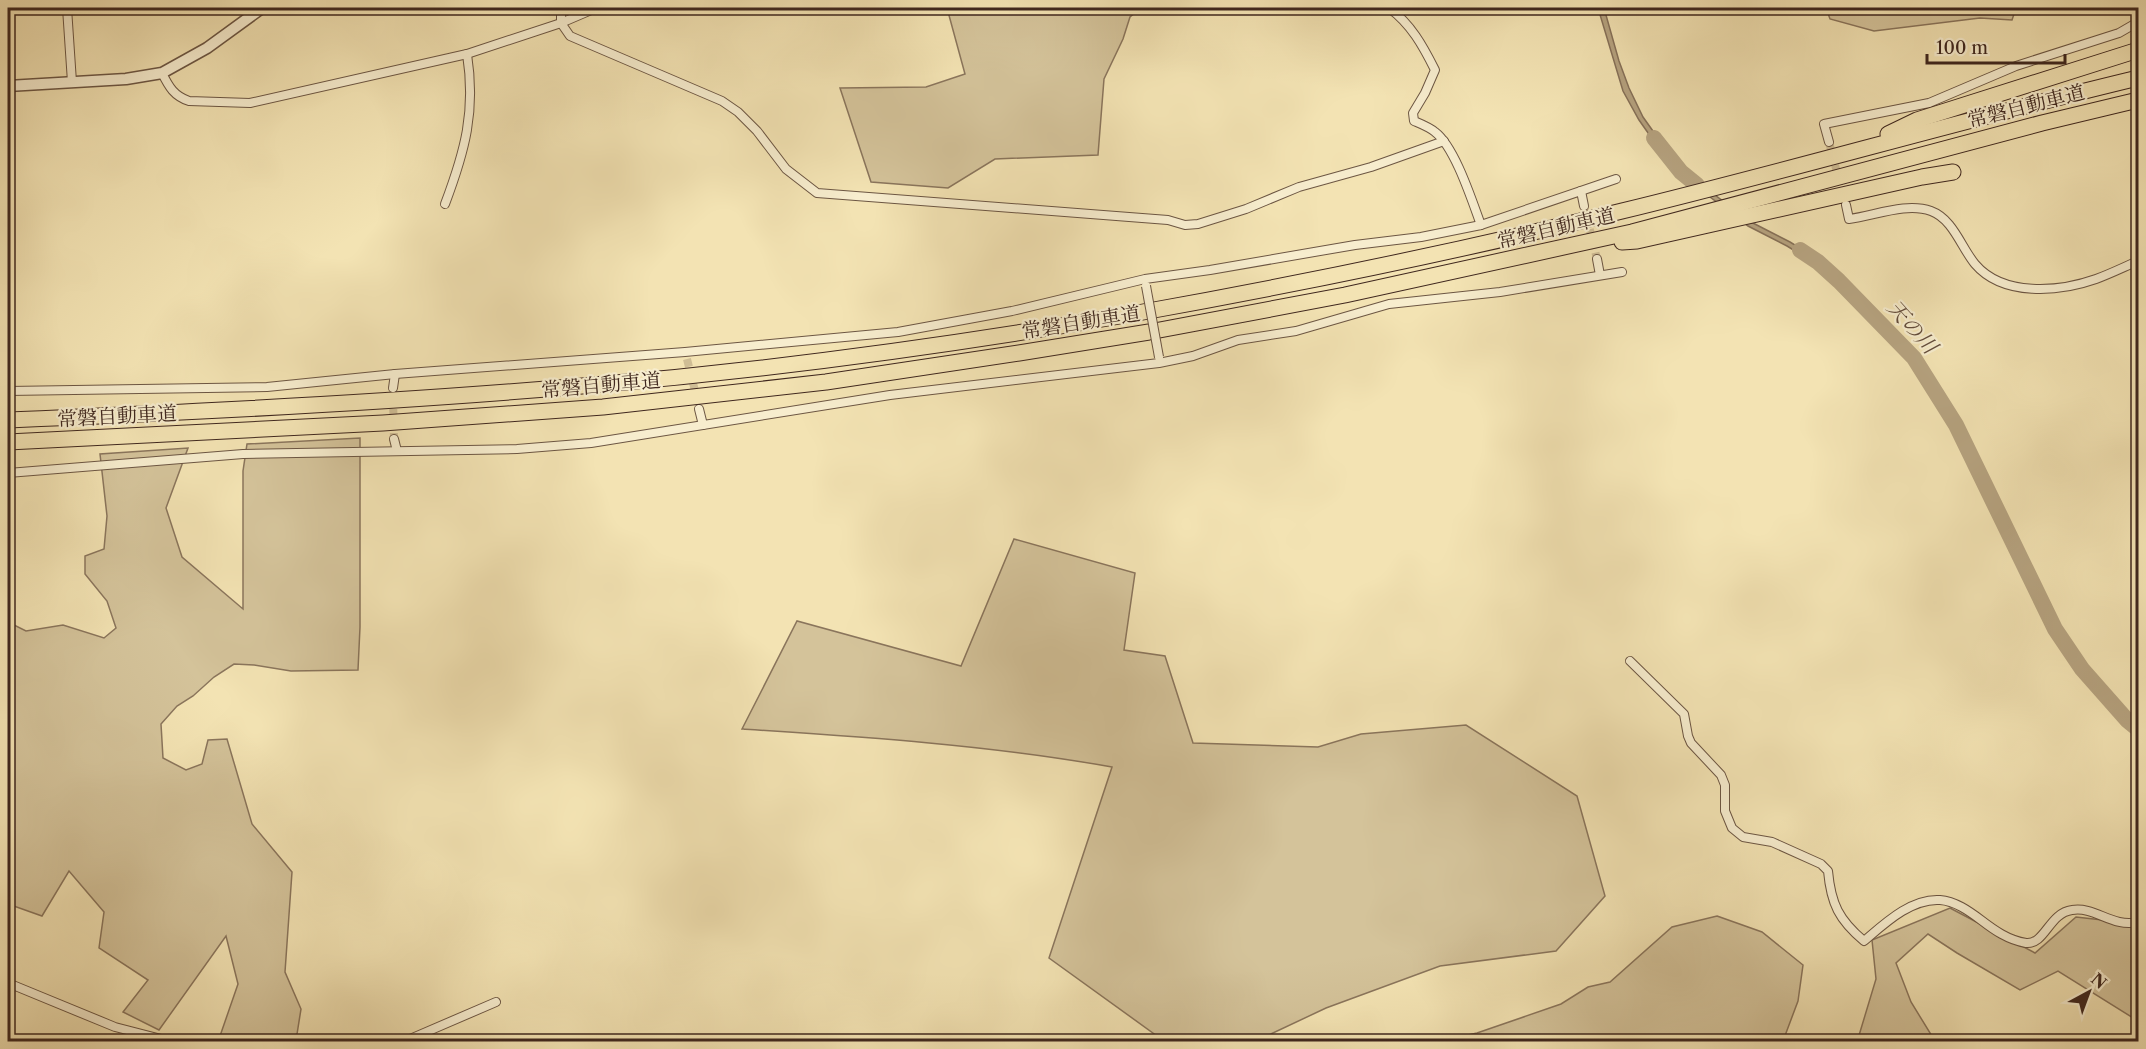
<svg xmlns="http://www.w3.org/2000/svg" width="2146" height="1049" font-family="'Libre Caslon Text','Noto Serif JP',serif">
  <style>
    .green { fill: #d4c39a; stroke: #8a755c; stroke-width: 1.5 }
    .water { fill: #b6a380; stroke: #867159; stroke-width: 1.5 }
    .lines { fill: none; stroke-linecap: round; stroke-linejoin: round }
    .river { stroke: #b6a380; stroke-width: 16 }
    .minor-tunnel { stroke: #cfbd95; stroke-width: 8; stroke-dasharray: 8 4; stroke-linecap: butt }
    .minor-casing { stroke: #6c5643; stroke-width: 10 }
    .tertiary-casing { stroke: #6c5643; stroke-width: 13 }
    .motorway-casing { stroke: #3f271e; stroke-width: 17 }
    .minor { stroke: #f7edce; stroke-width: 8 }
    .tertiary { stroke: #f7edce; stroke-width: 10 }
    .motorway { stroke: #f3e3b3; stroke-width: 15 }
    .minor-bridge-casing { stroke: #6c5643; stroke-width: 10; stroke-linecap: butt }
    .minor-bridge { stroke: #f7edce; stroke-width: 8 }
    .labels { text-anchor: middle; stroke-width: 4.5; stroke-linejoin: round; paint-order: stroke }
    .street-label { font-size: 20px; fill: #3f271e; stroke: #f7edce }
    .water-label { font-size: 21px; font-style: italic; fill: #634c3b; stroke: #f7edce }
  </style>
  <rect width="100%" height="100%" fill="#f3e3b3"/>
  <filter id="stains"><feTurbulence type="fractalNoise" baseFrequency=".00333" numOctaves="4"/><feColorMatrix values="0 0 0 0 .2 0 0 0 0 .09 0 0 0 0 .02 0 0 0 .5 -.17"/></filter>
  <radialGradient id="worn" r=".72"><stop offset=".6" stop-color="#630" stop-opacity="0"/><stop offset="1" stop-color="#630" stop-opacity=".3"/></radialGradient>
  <!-- green -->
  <g class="green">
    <polygon points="947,8 1141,8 1130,17 1123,39 1104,79 1098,155 995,159 948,188 871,182 840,88 926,87 965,74"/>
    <polygon points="1826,8 2016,8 2012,20 1980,18 1874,31 1830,19"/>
    <polygon points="360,438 360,627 358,670 291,671 254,665 234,664 214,677 193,696 177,706 161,724 163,758 186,770 202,764 208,740 227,739 252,824 292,872 285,972 301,1009 297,1034 284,1042 225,1041 220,1036 238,984 226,936 159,1030 123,1012 148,980 99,948 104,912 69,871 42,916 8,904 8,622 26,631 63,625 104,638 116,628 107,601 85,574 85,556 104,549 107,516 100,454 188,448 166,508 182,557 243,609 243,471 247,444"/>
    <path d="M 1014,539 L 1135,573 L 1124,650 L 1165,656 L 1193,743 L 1318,747 L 1361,734 L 1466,725 L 1577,796 L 1605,896 L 1556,951 L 1440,966 L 1326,1008 L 1254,1042 L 1164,1041 L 1049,958 L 1112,767 C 990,745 865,737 742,729 L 797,621 L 961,666 Z"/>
    <polygon points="1950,908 2035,953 2076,917 2138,924 2138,1021 2058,971 2020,990 1957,953 1928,934 1896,963 1911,1002 1935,1041 1857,1042 1876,979 1872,940"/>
    <polygon points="1717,916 1762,932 1803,965 1798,1001 1783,1041 1441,1041 1477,1033 1561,1004 1588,987 1610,982 1672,927"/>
  </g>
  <!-- water -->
  <g class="water">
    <polygon points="1598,8 1604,8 1619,61 1629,88 1643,117 1670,155 1665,157 1639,120 1623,91"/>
    <polygon points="1683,171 1751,222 1790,242 1819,260 1816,264 1787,246 1748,226 1680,174"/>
  </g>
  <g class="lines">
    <!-- river -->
    <g class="river">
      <polyline points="1654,138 1681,172 1697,185"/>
      <polyline points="1800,250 1818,262 1839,281 1914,358 1956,425 2055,629 2082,669 2127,720 2138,729"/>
    </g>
    <!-- minor-tunnel -->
    <g class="minor-tunnel">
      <polyline points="1829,142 1844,199"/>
      <polyline points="1584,206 1597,259"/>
      <polyline points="687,359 697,399"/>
      <polyline points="393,397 394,439"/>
    </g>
    <!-- minor casing -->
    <g class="minor-casing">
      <g id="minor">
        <polyline points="67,8 72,82"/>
        <polyline points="561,8 561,23 570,36 722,101 738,112 757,131 786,169 817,193 1168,220 1185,225 1198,224 1246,209 1299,187 1371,167 1444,141"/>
        <path d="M 1389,8 C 1411,24 1423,46 1435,70 L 1425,93 L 1413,113 L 1414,121 C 1421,124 1429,127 1435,132 C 1455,147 1472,201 1481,225"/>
        <path d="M 162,73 C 169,87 174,96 189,101 L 250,103 L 467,54 L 561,23 L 596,8"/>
        <polyline points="1829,142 1824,124 1929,103 2016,66 2119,33 2138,22"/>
        <polyline points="1581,191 1584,206"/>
        <path d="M 445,204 C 465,151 476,111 467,54"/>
        <path d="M 1846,205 L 1849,219 C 1874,216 1906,202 1931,211 C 1953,219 1961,247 1975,264 C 2003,297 2059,292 2096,279 C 2110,274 2124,267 2138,261"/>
        <polyline points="1597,259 1600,275"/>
        <polyline points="393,388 395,374"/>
        <polyline points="8,391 267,387 395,374 685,352 898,332 1012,311 1145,279 1210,270 1355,245 1421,237 1481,225 1616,179"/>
        <polyline points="699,409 703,425"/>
        <polyline points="394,439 397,451"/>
        <polyline points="8,473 243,454 517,449 591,443 890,395 1159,363 1193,356 1238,340 1296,331 1389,304 1500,292 1622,272"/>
        <path d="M 1630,661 L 1684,714 L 1688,736 L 1691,743 L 1721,775 L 1725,785 L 1725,811 L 1732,828 L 1743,837 L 1772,842 L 1821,864 L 1828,871 C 1831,904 1839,920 1864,941 C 1884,924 1911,898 1940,900 C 1955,901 1969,911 1981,920 C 1994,930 2008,940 2026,943 C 2045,945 2049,913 2072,910 C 2095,906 2112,928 2138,922"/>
        <polyline points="8,983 115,1027 173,1042"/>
        <polyline points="403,1042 496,1002"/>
      </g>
    </g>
    <!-- tertiary casing -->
    <g class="tertiary-casing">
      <polyline id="tertiary" points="8,86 126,79 162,73 207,48 262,8"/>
    </g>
    <!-- motorway casing -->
    <g class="motorway-casing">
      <g id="motorway">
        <polyline points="1888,134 1917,120 2138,50"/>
        <polyline points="1622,242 1637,241 1922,177 1953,172"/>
        <path d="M 8,420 C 203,412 399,402 594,385 C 778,369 962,344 1143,312 C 1304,283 1464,250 1622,211 C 1795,169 1966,119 2138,78"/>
        <polyline points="8,442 383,423 603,407 826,382 1019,353 1149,332 1345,295 1632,232 2042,123 2138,100"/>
      </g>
    </g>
    <!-- minor -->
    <use href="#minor" class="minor"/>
    <!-- tertiary -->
    <use href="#tertiary" class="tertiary"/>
    <!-- motorway -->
    <use href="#motorway" class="motorway"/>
    <!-- minor-bridge casing -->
    <g class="minor-bridge-casing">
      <polyline id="minor-bridge" points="1146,286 1159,357"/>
    </g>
    <!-- minor-bridge -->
    <use href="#minor-bridge" class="minor-bridge"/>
  </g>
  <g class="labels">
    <!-- street labels -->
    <g class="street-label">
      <text transform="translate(2026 106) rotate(-14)" y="7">常磐自動車道</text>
      <text transform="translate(1556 228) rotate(-13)" y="7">常磐自動車道</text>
      <text transform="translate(1081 322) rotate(-9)" y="7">常磐自動車道</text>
      <text transform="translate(601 385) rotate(-5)" y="7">常磐自動車道</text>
      <text transform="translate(117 416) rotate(-3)" y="7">常磐自動車道</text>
    </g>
    <!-- water labels -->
    <g class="water-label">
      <text transform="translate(1912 327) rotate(48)" y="7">天の川</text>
    </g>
  </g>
  <!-- margin -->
  <rect width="2146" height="1049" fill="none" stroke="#f3e3b3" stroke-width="30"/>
  <rect x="9" y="9" width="2128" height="1031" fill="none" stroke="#3f271e" stroke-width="3"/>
  <rect x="15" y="15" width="2116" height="1019" fill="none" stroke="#3f271e" stroke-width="1.5"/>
  <!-- north arrow -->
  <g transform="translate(2089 992) rotate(41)" stroke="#f7edce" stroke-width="4.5" paint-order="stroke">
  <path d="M0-4.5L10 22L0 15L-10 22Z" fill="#3f271e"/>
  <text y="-9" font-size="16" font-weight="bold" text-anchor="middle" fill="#3f271e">N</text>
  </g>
  <!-- scale -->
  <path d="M1927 54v9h138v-9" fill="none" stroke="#3f271e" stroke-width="3"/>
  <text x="1936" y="54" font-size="18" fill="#3f271e" stroke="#f7edce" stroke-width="4.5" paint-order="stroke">100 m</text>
  <rect width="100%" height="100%" filter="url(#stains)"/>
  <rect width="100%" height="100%" fill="url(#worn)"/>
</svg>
